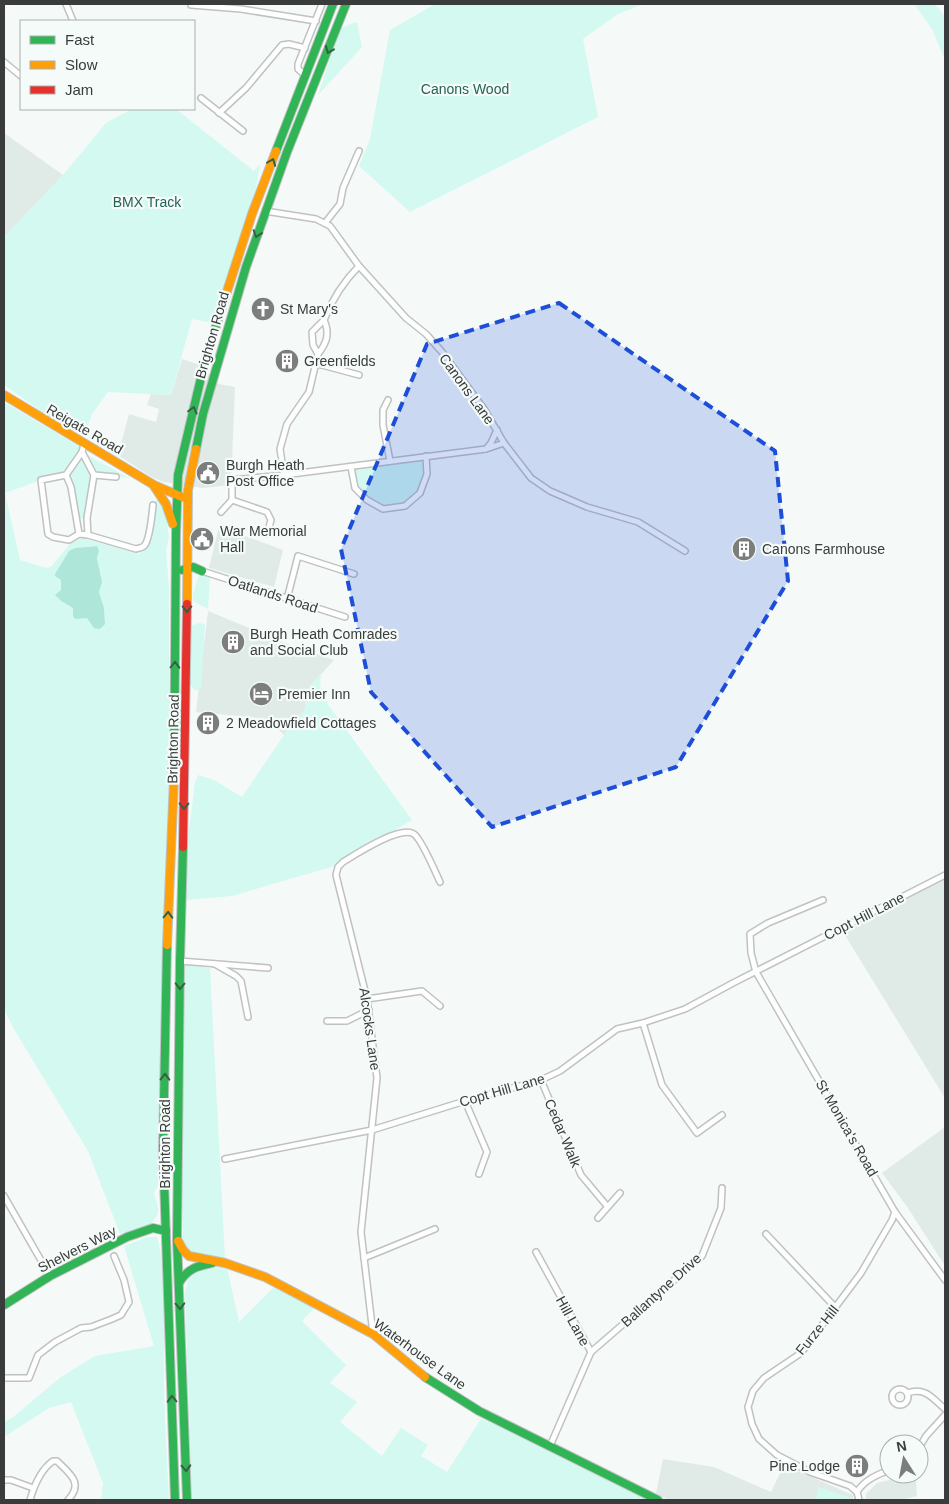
<svg xmlns="http://www.w3.org/2000/svg" width="949" height="1504" font-family="Helvetica,sans-serif">
  <style>
    .built { fill: #e0ebe7 }
    .green { fill: #d3f9f0; fill-rule: evenodd }
    .water { fill: #aee7da }
    .lines { fill: none; stroke-linecap: round; stroke-linejoin: round }
    .street-casing { stroke: #bfc2c1; stroke-width: 8 }
    .fast-casing { stroke: #bfc2c1; stroke-width: 10 }
    .slow-casing { stroke: #bfc2c1; stroke-width: 10 }
    .jam-casing { stroke: #bfc2c1; stroke-width: 10 }
    .street { stroke: #fefefe; stroke-width: 5 }
    .fast { stroke: #30b455; stroke-width: 8 }
    .slow { stroke: #ff9f0a; stroke-width: 8 }
    .jam { stroke: #e5322d; stroke-width: 8 }
    .oneway { stroke: #366043 }
    .marked { fill: #1d4ed8; fill-opacity: 0.2; stroke: #1d4ed8; stroke-width: 4; stroke-dasharray: 10 6; stroke-linejoin: round }
    .labels { text-anchor: middle; stroke-width: 4.5; stroke-linejoin: round; paint-order: stroke }
    .park-label { font-size: 14px; fill: #236356; stroke: #f4fbf9 }
    .poi-label { font-size: 14px; fill: #393c3b; stroke: #f4fbf9; text-anchor: start }
    .street-label { font-size: 14px; fill: #393c3b; stroke: #f4fbf9 }
  </style>
  <rect width="100%" height="100%" fill="#f5faf8"/>
  <!-- built -->
  <g class="built">
    <polygon points="4,133 63,175 4,237"/>
    <polygon points="182,359 200,365 219,384 235,387 231,485 203,488 163,482 150,476 118,455 129,414 156,422 159,409 147,405 151,394 171,395"/>
    <polygon points="219,526 283,550 274,587 209,568"/>
    <polygon points="208,611 293,646 334,660 306,691 305,709 284,735 268,719 196,712"/>
    <polygon points="945,878 945,1098 843,932"/>
    <polygon points="945,1127 945,1266 908,1208 882,1173"/>
    <polygon points="663,1459 714,1467 771,1492 784,1465 853,1495 853,1500 668,1500 656,1493"/>
    <polygon points="926,1471 916,1480 917,1496 901,1500 866,1500 866,1494 877,1483"/>
  </g>
  <!-- green -->
  <g class="green">
    <polygon points="435,4 644,4 618,14 583,39 598,117 410,212 359,166 370,139 390,30"/>
    <polygon points="914,4 935,4 945,17 945,60 932,29"/>
    <polygon points="357,22 362,47 318,95 340,28"/>
    <polygon points="132,109 176,109 254,171 260,164 256,189 213,323 192,319 171,395 108,392 92,414 84,436 44,413 4,385 4,237 63,175 106,123"/>
    <path d="M 4,402 L 80,447 L 82,452 L 129,478 L 94,475 L 87,518 L 78,519 L 66,475 L 41,480 L 5,493 L 20,560 L 46,568 L 51,567 L 70,544 L 82,538 L 139,554 L 149,546 L 157,496 L 165,510 L 169,537 L 166,550 L 169,588 L 169,768 L 158,1147 L 158,1186 L 154,1193 C 155,1198 158,1204 158,1209 C 158,1228 133,1230 120,1234 L 88,1151 L 15,1031 L 4,1009 ZM 96,546 L 99,571 L 101,575 L 99,592 L 104,608 L 105,624 L 90,621 L 87,618 L 73,616 L 73,608 L 61,601 L 56,595 L 61,590 L 61,580 L 55,574 L 69,551 L 75,548 Z"/>
    <polygon points="426,456 427,474 420,493 405,506 383,509 367,500 355,488 351,467"/>
    <polygon points="202,575 210,577 208,609 193,601 193,595 198,577"/>
    <polygon points="199,623 205,624 201,690 194,690 190,684 190,626"/>
    <polygon points="321,673 320,689 329,706 412,820 331,867 232,896 186,900 186,854 195,783 198,775 214,780 242,797 284,735 305,709 306,691"/>
    <path d="M 185,965 L 210,968 L 225,1259 C 209,1256 193,1258 183,1243 L 182,1187 Z"/>
    <path d="M 148,1237 L 157,1237 C 168,1279 163,1327 164,1370 C 164,1413 167,1457 169,1500 L 101,1500 L 103,1483 L 71,1402 L 49,1408 L 4,1437 L 4,1422 L 12,1418 L 61,1377 L 95,1356 L 154,1346 L 124,1246 Z"/>
    <polygon points="218,1265 227,1267 239,1322 273,1288 316,1306 302,1321 346,1365 330,1383 357,1402 340,1422 382,1456 401,1428 428,1445 421,1456 447,1472 481,1419 550,1446 658,1500 192,1500 185,1291 190,1276 205,1268"/>
    <polygon points="818,1487 852,1498 852,1500 816,1500"/>
  </g>
  <!-- water -->
  <polygon class="water" points="97,546 99,551 97,558 102,582 99,592 104,608 105,624 100,629 94,628 87,618 75,619 73,616 73,608 61,601 55,595 61,590 61,580 55,576 55,574 69,551 75,548"/>
  <g class="lines">
    <!-- street casing -->
    <g class="street-casing">
      <g id="street">
        <polyline points="66,4 73,21"/>
        <polyline points="191,5 241,9 316,21"/>
        <polyline points="4,62 21,76"/>
        <polyline points="305,75 298,69 298,64 322,4"/>
        <polyline points="201,98 243,131"/>
        <polyline points="219,113 246,88 282,45 289,44 305,48"/>
        <polyline points="265,211 316,219 330,226 359,266 406,318 426,334 442,352 484,409 504,443 531,478 550,491 587,507 638,522 685,551"/>
        <polyline points="325,223 340,204 343,188 359,151"/>
        <path d="M 318,354 C 327,343 330,333 324,320 C 332,300 344,281 359,266"/>
        <polyline points="315,364 322,365 359,375"/>
        <polyline points="388,400 383,410 383,425 390,461"/>
        <polyline points="84,444 82,452 94,475 87,518 88,535"/>
        <polyline points="486,449 504,443"/>
        <polyline points="351,467 355,488 367,500 383,509 405,506 420,493 427,474 426,456"/>
        <polyline points="66,475 82,452"/>
        <polyline points="94,475 116,477"/>
        <polyline points="284,475 280,449 287,424 309,392 318,354 313,345 312,332 324,320"/>
        <polyline points="221,512 232,500"/>
        <path d="M 79,534 L 71,487 L 66,475 L 41,480 L 48,534 L 53,537 L 69,540 L 79,534 L 88,535 L 136,549 C 139,548 142,548 144,546 C 150,540 152,514 153,505"/>
        <polyline points="267,534 271,520 267,512 232,500 232,480 284,475 486,449 491,443 497,430"/>
        <polyline points="202,571 345,617"/>
        <polyline points="287,599 298,556 354,574"/>
        <polyline points="823,900 768,923 750,934 751,953 756,972 895,1212 945,1280"/>
        <polyline points="180,961 268,968"/>
        <polyline points="215,964 236,976 241,981 248,1017"/>
        <polyline points="367,999 422,991 440,1006"/>
        <polyline points="327,1021 347,1021 369,1010"/>
        <polyline points="643,1023 662,1085 697,1133 722,1115"/>
        <polyline points="541,1080 581,1175 607,1206"/>
        <polyline points="465,1101 487,1152 479,1174"/>
        <polyline points="225,1159 372,1130 465,1101 541,1080 560,1071 617,1029 643,1023 685,1009 733,983 945,875"/>
        <polyline points="4,1196 50,1276"/>
        <polyline points="598,1218 620,1193"/>
        <polyline points="766,1234 835,1307"/>
        <polyline points="536,1252 591,1352 550,1446"/>
        <polyline points="364,1258 435,1229"/>
        <path d="M 373,1334 L 361,1232 L 377,1078 L 367,999 L 336,875 L 338,867 L 343,862 C 356,854 400,825 414,834 C 421,839 436,873 440,882"/>
        <polyline points="591,1352 702,1256 721,1208 722,1188"/>
        <polyline points="4,1378 29,1378 38,1355 55,1342 81,1328 91,1327 112,1319 121,1315 129,1302 124,1280 114,1256"/>
        <circle cx="900" cy="1397" r="8"/>
        <path d="M 907,1393 C 926,1387 932,1398 945,1409"/>
        <polyline points="919,1448 926,1436 945,1415"/>
        <polyline points="4,1480 11,1480 33,1488"/>
        <path d="M 857,1492 C 864,1480 877,1475 889,1470"/>
        <path d="M 30,1500 C 34,1486 40,1470 53,1461 L 57,1461 C 70,1474 84,1483 68,1500"/>
        <polyline points="859,1500 857,1492 850,1486 810,1472 777,1455 759,1439 752,1424 748,1407 753,1391 764,1378 801,1353 861,1273 892,1220 895,1212"/>
      </g>
    </g>
    <!-- fast casing -->
    <g class="fast-casing">
      <g id="fast">
        <polyline points="276,151 333,4"/>
        <polyline points="196,449 203,414 246,267 287,152 346,4"/>
        <polyline points="182,570 193,567 202,571"/>
        <polyline points="174,779 176,534 178,475 204,365 221,310"/>
        <polyline points="183,847 180,961 177,1240 187,1500"/>
        <polyline points="167,945 163,1150 175,1500"/>
        <path d="M 179,1283 C 187,1269 197,1266 212,1263"/>
        <polyline points="4,1305 50,1276 127,1237 153,1228 166,1231"/>
        <polyline points="425,1377 479,1411 658,1500"/>
      </g>
    </g>
    <!-- slow casing -->
    <g class="slow-casing">
      <g id="slow">
        <polyline points="221,310 252,214 276,151"/>
        <polyline points="4,395 154,485 182,497"/>
        <polyline points="154,486 166,504 173,524"/>
        <polyline points="187,604 188,490 196,449"/>
        <polyline points="167,945 174,779"/>
        <polyline points="178,1241 183,1250 189,1256 225,1263 265,1277 373,1334 425,1377"/>
      </g>
    </g>
    <!-- jam casing -->
    <g class="jam-casing">
      <polyline id="jam" points="183,847 187,604"/>
    </g>
    <!-- street -->
    <use href="#street" class="street"/>
    <!-- fast -->
    <use href="#fast" class="fast"/>
    <!-- slow -->
    <use href="#slow" class="slow"/>
    <!-- jam -->
    <use href="#jam" class="jam"/>
  </g>
  <!-- one-way arrows -->
  <defs><path id="oneway-chevron" d="M-2-3.5L2.5 0L-2 3.5" fill="none" stroke-width="1.6" stroke-linecap="round" stroke-linejoin="round" transform="scale(1.25)"/></defs>
  <g class="oneway">
    <use href="#oneway-chevron" transform="translate(329 50) rotate(112)"/>
    <use href="#oneway-chevron" transform="translate(272 162) rotate(-69)"/>
    <use href="#oneway-chevron" transform="translate(257 234) rotate(109)"/>
    <use href="#oneway-chevron" transform="translate(193 410) rotate(-75)"/>
    <use href="#oneway-chevron" transform="translate(187 609) rotate(90)"/>
    <use href="#oneway-chevron" transform="translate(175 665) rotate(-89)"/>
    <use href="#oneway-chevron" transform="translate(184 806) rotate(91)"/>
    <use href="#oneway-chevron" transform="translate(168 915) rotate(-88)"/>
    <use href="#oneway-chevron" transform="translate(180 986) rotate(91)"/>
    <use href="#oneway-chevron" transform="translate(165 1077) rotate(-89)"/>
    <use href="#oneway-chevron" transform="translate(180 1306) rotate(88)"/>
    <use href="#oneway-chevron" transform="translate(172 1399) rotate(-92)"/>
    <use href="#oneway-chevron" transform="translate(186 1468) rotate(88)"/>
  </g>
  <!-- marked area -->
  <path class="marked" d="M 559,303 L 775,451 L 788,581 L 676,767 L 492,827 L 371,692 L 341,549 L 427,344 Z"/>
  <!-- icons -->
  <defs>
    <g id="church-disc" transform="scale(1.25)"><circle r="9.5" fill="#7b7e7d" stroke="#f4fbf9"/><path d="M-1.2-6h2.4v3.5h3.3v2.4h-3.3V6h-2.4V-.1h-3.3v-2.4h3.3Z" fill="#fff"/></g>
    <g id="building-disc" transform="scale(1.25)"><circle r="9.5" fill="#7b7e7d" stroke="#f4fbf9"/><path d="M-4-6H4V6H1V3H-1V6H-4ZM-2.5-4.3h1.7v1.8h-1.7ZM.8-4.3h1.7v1.8H.8ZM-2.5-1h1.7V.8h-1.7ZM.8-1h1.7V.8H.8Z" fill="#fff"/></g>
    <g id="civic-disc" transform="scale(1.25)"><circle r="9.5" fill="#7b7e7d" stroke="#f4fbf9"/><path d="M-.6-6.5H3V-4.5H.6V-3L4-1V1h2V6H-6V1h2V-1L-.6-3ZM-1.2 2.5V6h2.4V2.5Z" fill="#fff"/></g>
    <g id="hotel-disc" transform="scale(1.25)"><circle r="9.5" fill="#7b7e7d" stroke="#f4fbf9"/><path d="M-6-4.5h1.5V1H6V5H4.5V3h-9V5H-6ZM-4 0a1.8 1.8 0 1 1 3.6 0ZM.5 0V-2.5h3Q6-2.5 6 0Z" fill="#fff"/></g>
  </defs>
  <g fill-rule="evenodd">
    <use href="#church-disc" x="263" y="309"/>
    <use href="#building-disc" x="287" y="361"/>
    <use href="#civic-disc" x="208" y="473"/>
    <use href="#civic-disc" x="202" y="539"/>
    <use href="#building-disc" x="744" y="549"/>
    <use href="#building-disc" x="233" y="642"/>
    <use href="#hotel-disc" x="261" y="694"/>
    <use href="#building-disc" x="208" y="723"/>
    <use href="#building-disc" x="857" y="1466"/>
  </g>
  <g class="labels">
    <!-- park labels -->
    <g class="park-label">
      <text x="465" y="94">Canons Wood</text>
      <text x="147" y="207">BMX Track</text>
    </g>
    <!-- poi labels -->
    <g class="poi-label">
      <text x="280" y="314">St Mary's</text>
      <text x="304" y="366">Greenfields</text>
      <text x="226" y="470">Burgh Heath<tspan x="226" dy="16">Post Office</tspan></text>
      <text x="220" y="536">War Memorial<tspan x="220" dy="16">Hall</tspan></text>
      <text x="762" y="554">Canons Farmhouse</text>
      <text x="250" y="639">Burgh Heath Comrades<tspan x="250" dy="16">and Social Club</tspan></text>
      <text x="278" y="699">Premier Inn</text>
      <text x="226" y="728">2 Meadowfield Cottages</text>
      <text x="840" y="1471" text-anchor="end">Pine Lodge</text>
    </g>
    <!-- street labels -->
    <g class="street-label">
      <text transform="translate(212 335) rotate(-74)" y="5">Brighton Road</text>
      <text transform="translate(467 389) rotate(54)" y="5">Canons Lane</text>
      <text transform="translate(85 429) rotate(30)" y="5">Reigate Road</text>
      <text transform="translate(273 594) rotate(18)" y="5">Oatlands Road</text>
      <text transform="translate(173 739) rotate(-89)" y="5">Brighton Road</text>
      <text transform="translate(864 916) rotate(-27)" y="5">Copt Hill Lane</text>
      <text transform="translate(370 1029) rotate(82)" y="5">Alcocks Lane</text>
      <text transform="translate(502 1090) rotate(-16)" y="5">Copt Hill Lane</text>
      <text transform="translate(847 1128) rotate(60)" y="5">St Monica's Road</text>
      <text transform="translate(563 1133) rotate(67)" y="5">Cedar Walk</text>
      <text transform="translate(165 1144) rotate(-90)" y="5">Brighton Road</text>
      <text transform="translate(77 1249) rotate(-27)" y="5">Shelvers Way</text>
      <text transform="translate(661 1290) rotate(-42)" y="5">Ballantyne Drive</text>
      <text transform="translate(573 1321) rotate(61)" y="5">Hill Lane</text>
      <text transform="translate(817 1330) rotate(-51)" y="5">Furze Hill</text>
      <text transform="translate(420 1354) rotate(36)" y="5">Waterhouse Lane</text>
    </g>
  </g>
  <!-- border -->
  <rect width="949" height="1504" fill="none" stroke="#393c3b" stroke-width="10"/>
  <!-- legend -->
  <rect x="20" y="20" width="175" height="90" fill="#f4fbf9" stroke="#a9afad"/>
  <rect x="30" y="36" width="25" height="8" fill="#30b455" stroke="#a9afad"/>
  <text x="65" y="45" font-size="15" fill="#393c3b">Fast</text>
  <rect x="30" y="61" width="25" height="8" fill="#ff9f0a" stroke="#a9afad"/>
  <text x="65" y="70" font-size="15" fill="#393c3b">Slow</text>
  <rect x="30" y="86" width="25" height="8" fill="#e5322d" stroke="#a9afad"/>
  <text x="65" y="95" font-size="15" fill="#393c3b">Jam</text>
  <!-- north arrow -->
  <g transform="translate(904 1459) rotate(349)"><circle r="24" fill="#f4fbf9" stroke="#a9afad"/>
  <path d="M0-4L9 19L0 12L-9 19Z" fill="#7b7e7d"/>
  <text y="-8" font-size="14" font-weight="bold" text-anchor="middle" fill="#393c3b">N</text>
  </g>
</svg>
